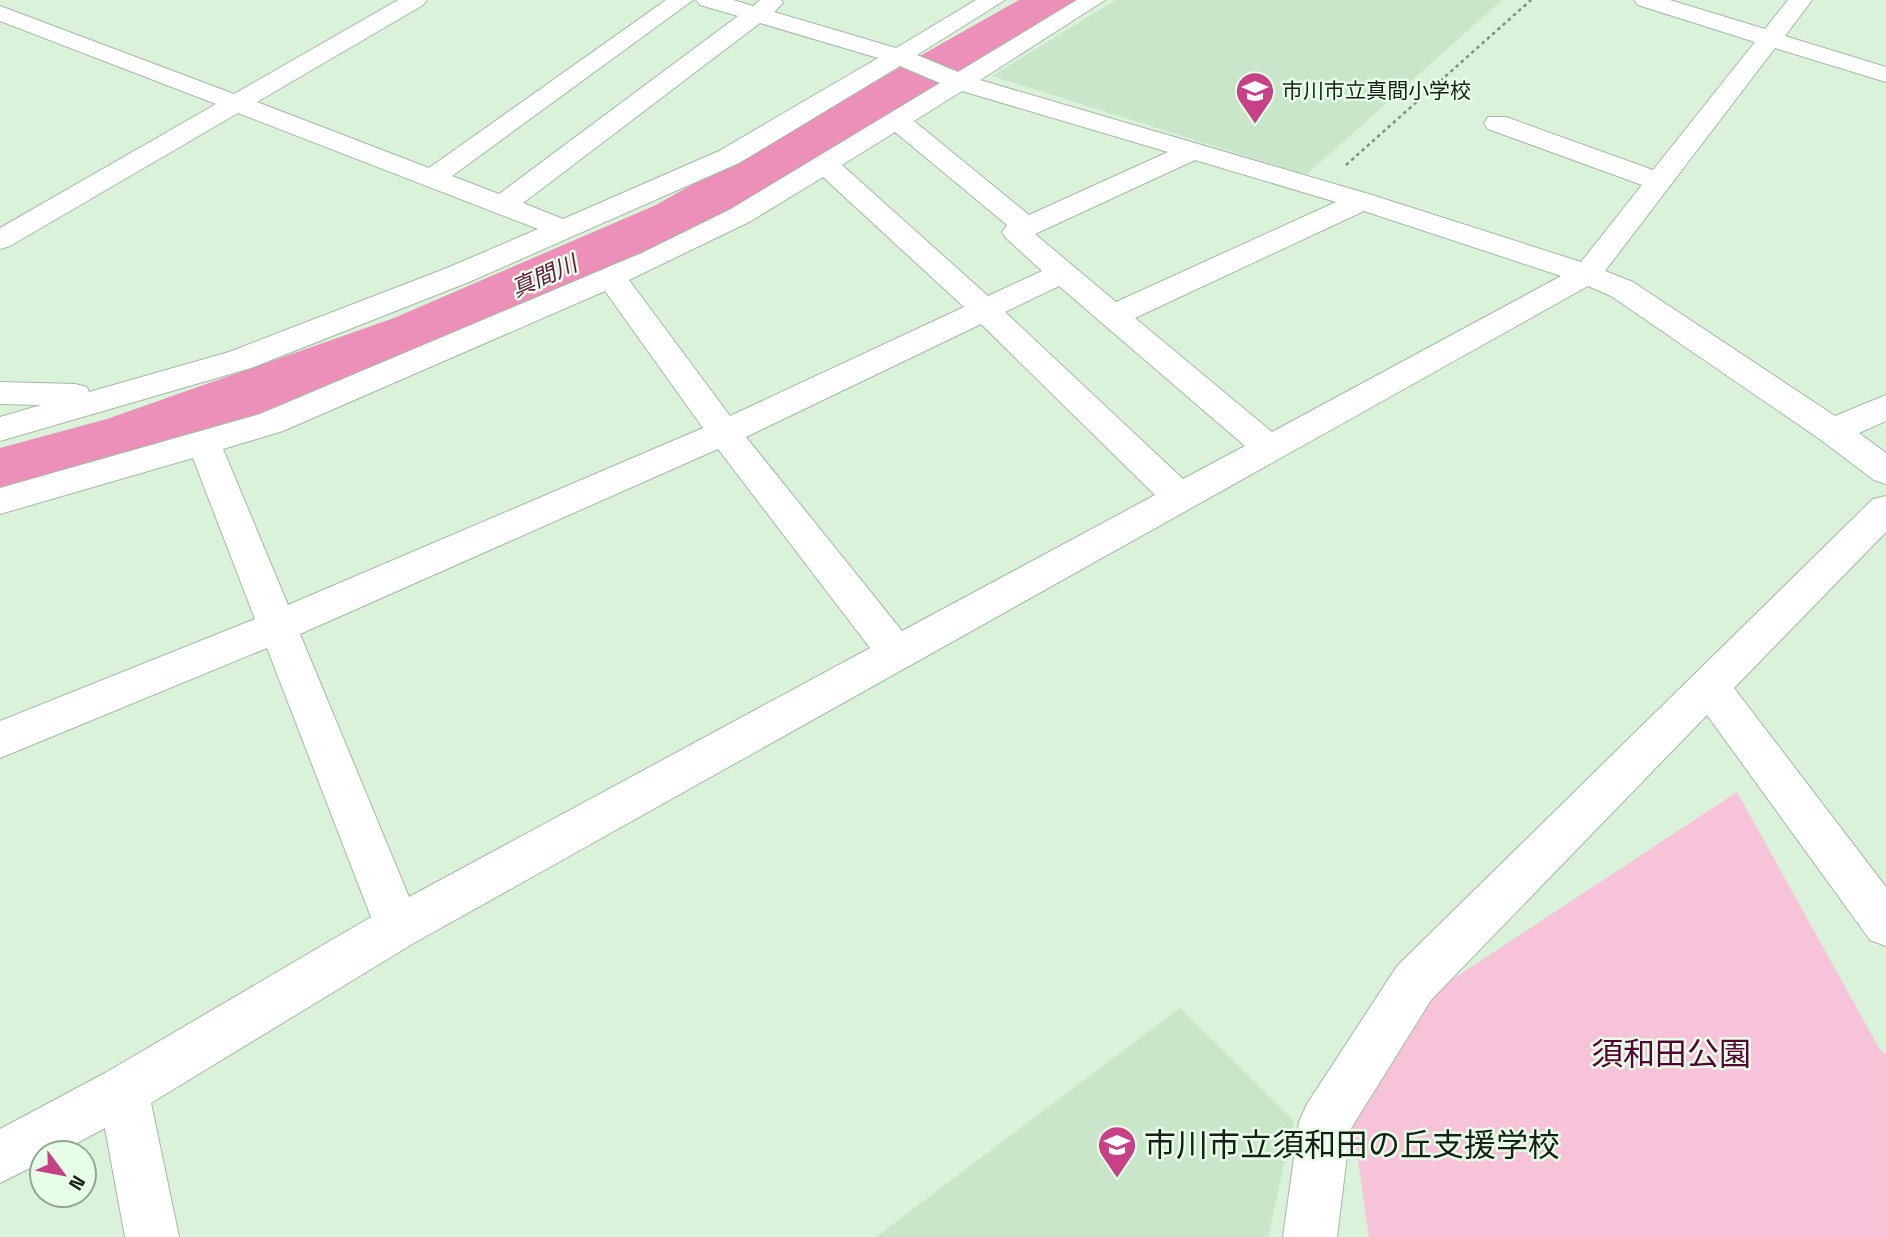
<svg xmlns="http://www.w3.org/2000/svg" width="1886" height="1237" font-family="'Space Grotesk','Noto Sans JP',sans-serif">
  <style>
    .built { fill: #c9e6ca }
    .green { fill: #f7c3d8 }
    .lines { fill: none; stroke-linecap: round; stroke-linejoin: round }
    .river { fill: #ec90b9; fill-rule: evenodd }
    .minor-casing { stroke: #a4baa4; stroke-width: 2 }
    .path { stroke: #7f8f7f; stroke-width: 2.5; stroke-dasharray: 3.5 3.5; stroke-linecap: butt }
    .minor { fill: #fff; fill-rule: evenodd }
    .labels { text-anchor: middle; stroke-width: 5; stroke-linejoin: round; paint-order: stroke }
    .far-poi-label { font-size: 21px; fill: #161e16; stroke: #e7ffe8; text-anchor: start }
    .far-water-label { font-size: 23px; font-style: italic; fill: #661641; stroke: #e7ffe8 }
    .near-park-label { font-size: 32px; fill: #560133; stroke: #e7ffe8 }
    .near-poi-label { font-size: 32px; fill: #161e16; stroke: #e7ffe8; text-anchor: start }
  </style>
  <rect width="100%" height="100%" fill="#daf1da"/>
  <!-- built -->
  <g class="built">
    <polygon points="1116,0 1502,0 1306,175 992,76"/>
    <polygon points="1180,1008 1294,1121 1268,1237 876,1237"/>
  </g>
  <!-- green -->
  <polygon class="green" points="1737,792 1879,1048 1886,1055 1886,1237 1369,1237 1352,1119 1427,996"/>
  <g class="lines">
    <!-- river -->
    <polygon class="river" points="1019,0 1078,0 1071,10 698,229 440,348 149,457 0,500 0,448 107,419 394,318 656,205"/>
    <!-- minor casing -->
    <g class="minor-casing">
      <g id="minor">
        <path d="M 398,0 L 427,0 L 423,5 L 257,102 L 429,168 L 666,0 L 693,0 L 452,176 L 499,194 L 738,16 L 700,5 L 696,0 L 733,0 L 753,6 L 760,0 L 781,0 L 783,3 L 774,12 L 896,48 L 976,0 L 1005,0 L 917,55 L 958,72 L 1077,0 L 1105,0 L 980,80 L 1372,195 L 1581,262 L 1642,185 L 1488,129 L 1484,123 L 1488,117 L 1506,117 L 1653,170 L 1755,42 L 1638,5 L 1634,0 L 1670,0 L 1765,29 L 1788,0 L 1812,0 L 1785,36 L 1886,67 L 1886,82 L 1775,48 L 1605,271 L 1633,282 L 1835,416 L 1886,395 L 1886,421 L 1859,433 L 1886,453 L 1886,484 L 1874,480 L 1821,440 L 1611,296 L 1588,286 L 414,943 L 151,1103 L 179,1237 L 125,1237 L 105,1128 L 59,1153 L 42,1153 L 42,1162 L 0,1183 L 0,1129 L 105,1073 L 371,917 L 267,648 L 0,758 L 0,721 L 255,619 L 193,458 L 0,514 L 0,488 L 260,414 L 644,252 L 731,209 L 940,83 L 900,66 L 739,163 L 469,282 L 251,368 L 0,441 L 0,417 L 41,405 L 0,404 L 0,382 L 75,384 L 87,387 L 89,392 L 229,352 L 447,268 L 538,229 L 238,113 L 10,246 L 0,249 L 0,228 L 216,104 L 0,21 L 0,6 L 234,94 ZM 760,23 L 878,58 L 719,151 L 563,219 L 523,203 ZM 962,91 L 1168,152 L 1029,215 L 914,121 ZM 895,132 L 1007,225 L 1002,232 L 1006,238 L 1042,271 L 988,296 L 842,165 ZM 1195,160 L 1336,202 L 1116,302 L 1035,234 ZM 823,177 L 964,307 L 730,416 L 629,280 L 751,221 ZM 1364,211 L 1561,276 L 1272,432 L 1135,318 ZM 1059,286 L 1245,446 L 1183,479 L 1005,312 ZM 605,291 L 703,428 L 288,605 L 223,449 L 283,431 ZM 981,324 L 1155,495 L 902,631 L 746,437 ZM 718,449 L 870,648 L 409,897 L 300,634 Z"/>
        <polygon points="1886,496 1886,532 1734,688 1886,887 1886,946 1870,940 1707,715 1431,1000 1350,1130 1337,1237 1283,1237 1299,1122 1307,1104 1397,966 1873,499"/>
      </g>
    </g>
    <!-- path -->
    <polyline class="path" points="1346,165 1531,0"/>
    <!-- minor -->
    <use href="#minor" class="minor"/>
  </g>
  <!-- icons -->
  <defs>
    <g id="school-pin" transform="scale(2.0125)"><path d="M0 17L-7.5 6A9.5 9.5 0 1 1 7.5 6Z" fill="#c64185" stroke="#e7ffe8"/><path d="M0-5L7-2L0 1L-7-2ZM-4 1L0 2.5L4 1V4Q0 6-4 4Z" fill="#fff"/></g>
  </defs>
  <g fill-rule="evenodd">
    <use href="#school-pin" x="1255" y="91"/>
    <use href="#school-pin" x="1117" y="1145"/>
  </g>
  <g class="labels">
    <!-- far-poi labels -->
    <g class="far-poi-label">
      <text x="1282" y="98">市川市立真間小学校</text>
    </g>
    <!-- far-water labels -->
    <g class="far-water-label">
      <text transform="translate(544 276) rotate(-24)" y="8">真間川</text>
    </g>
    <!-- near-park labels -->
    <g class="near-park-label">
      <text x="1671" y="1065">須和田公園</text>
    </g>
    <!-- near-poi labels -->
    <g class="near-poi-label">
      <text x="1144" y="1156">市川市立須和田の丘支援学校</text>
    </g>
  </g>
  <!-- north arrow -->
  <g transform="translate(63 1174) rotate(122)"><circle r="33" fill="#e7ffe8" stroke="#93a594" stroke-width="2"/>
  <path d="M0-5L12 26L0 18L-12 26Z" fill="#c64185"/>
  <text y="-10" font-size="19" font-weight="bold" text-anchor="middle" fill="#161e16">N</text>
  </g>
</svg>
